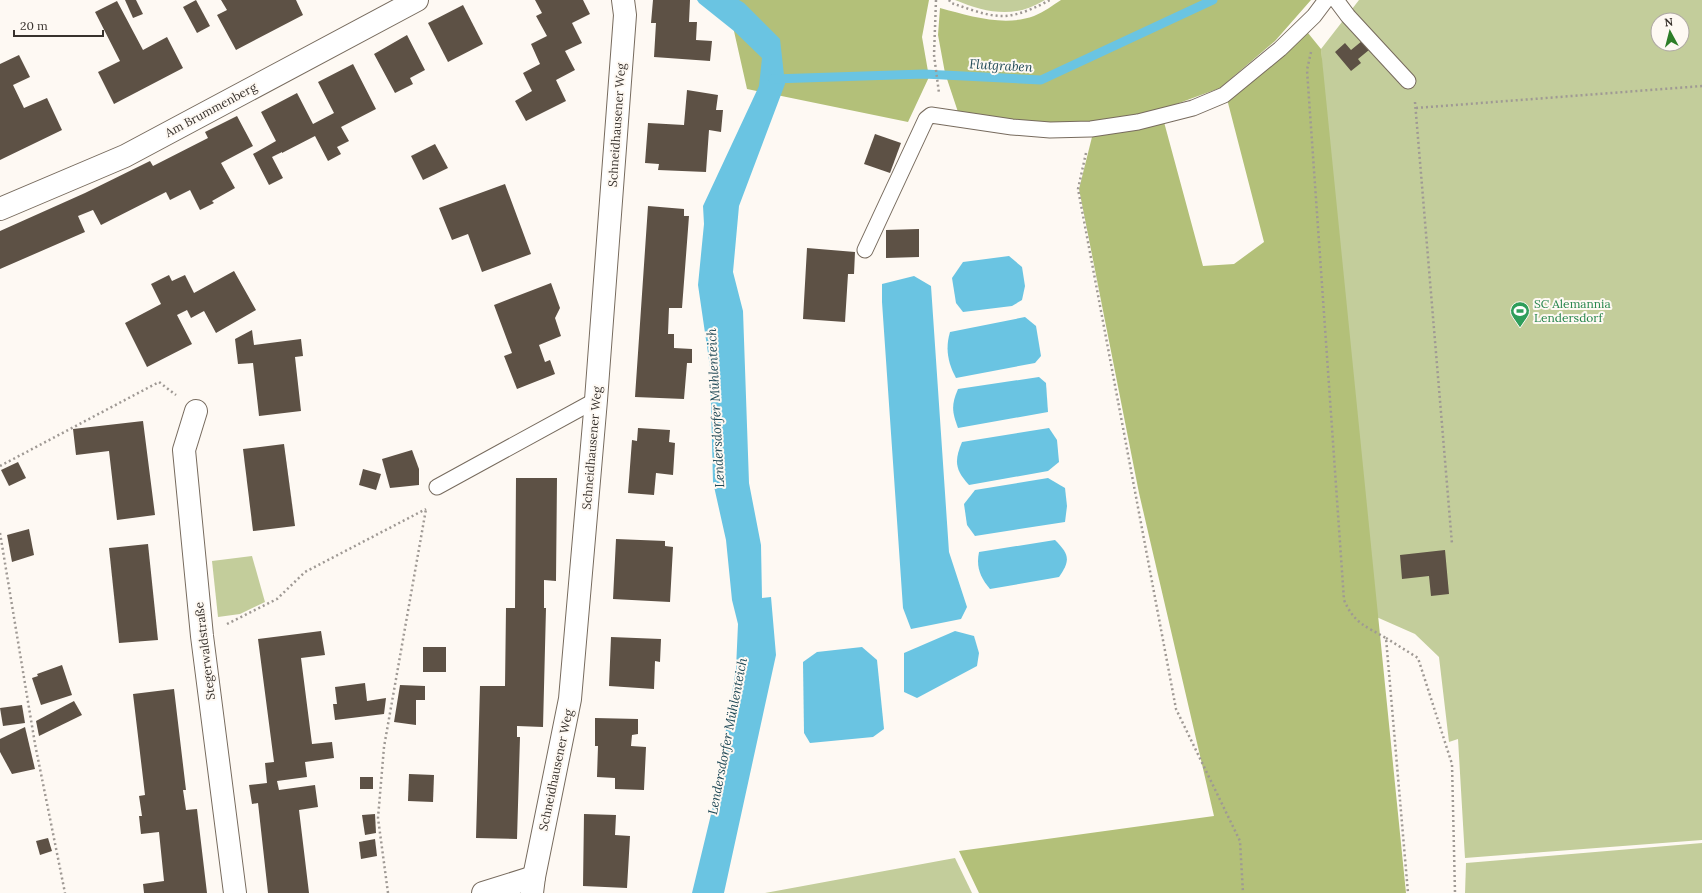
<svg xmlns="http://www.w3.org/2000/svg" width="1702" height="893" font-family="Lora,serif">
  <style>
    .green { fill: #c3cd9b; fill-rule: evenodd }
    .forest { fill: #b3c079 }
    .water { fill: #6ac4e2 }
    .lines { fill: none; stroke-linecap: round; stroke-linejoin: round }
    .stream { stroke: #6ac4e2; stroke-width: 9 }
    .building { fill: #5d5145 }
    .service-casing { stroke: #776b5e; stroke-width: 17 }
    .minor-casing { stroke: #776b5e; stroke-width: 24 }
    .path { stroke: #9f9994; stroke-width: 2.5; stroke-dasharray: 2 3; stroke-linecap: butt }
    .service { stroke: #fff; stroke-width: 15 }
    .minor { stroke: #fff; stroke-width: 22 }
    .labels { text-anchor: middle; stroke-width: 4; stroke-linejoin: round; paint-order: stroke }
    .street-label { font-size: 12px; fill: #38322d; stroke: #fef9f3 }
    .leisure-label { font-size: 12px; fill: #27864d; stroke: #fef9f3; text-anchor: start }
    .water-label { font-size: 13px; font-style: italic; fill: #214a57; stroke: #fef9f3 }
  </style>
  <rect width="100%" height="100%" fill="#fef9f3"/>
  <!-- green -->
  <g class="green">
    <path d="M 955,0 L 1045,0 C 1014,19 987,13 955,0 Z"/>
    <path d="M 1359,0 L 1702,0 L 1702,840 L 1465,858 L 1458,739 L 1449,742 L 1439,657 L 1415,634 L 1356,608 L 1321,49 ZM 1658,20 L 1682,20 L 1682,44 L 1658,44 Z"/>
    <polygon points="252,556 265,602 240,614 218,617 212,561"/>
    <polygon points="1702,843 1702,893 1465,893 1466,863"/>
    <polygon points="955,858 972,893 765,893"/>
  </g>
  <!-- forest -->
  <g class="forest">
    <polygon points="727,0 929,0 922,37 929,77 908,122 747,89"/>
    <path d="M 1061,0 L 1311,0 L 1275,41 L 1220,88 L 1160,110 L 1086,126 L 959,115 L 945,73 L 938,35 L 940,8 C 970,16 1004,27 1034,16 C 1044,12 1053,5 1061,0 Z"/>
    <polygon points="1308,33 1321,49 1406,893 979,893 959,851 1214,816 1139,493 1079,189 1093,133 1164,122 1203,266 1234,264 1264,242 1227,99 1286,54"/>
  </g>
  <!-- water -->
  <g class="water">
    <polygon points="697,0 739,0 744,3 780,39 785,84 739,206 733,272 743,311 749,483 761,545 762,598 771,597 776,655 724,893 692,893 714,802 736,669 738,624 732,600 726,540 713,482 710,367 698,285 704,224 703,206 759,86 762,58 734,31 699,3"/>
    <polygon points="1009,256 1022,267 1025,286 1022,300 1012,306 963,312 956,303 952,278 963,262"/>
    <polygon points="914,276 931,286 949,552 967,607 961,619 911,629 903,608 882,302 882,284"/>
    <path d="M 1025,317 L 1036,326 L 1041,356 L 1035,363 L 956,378 C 948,363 945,349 950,332 Z"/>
    <path d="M 1039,377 L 1046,383 L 1048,412 L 958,428 C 952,412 951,405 958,389 Z"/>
    <path d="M 1049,428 L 1057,440 L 1059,462 L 1048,471 L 969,485 C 955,470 954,461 962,442 Z"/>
    <polygon points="1048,478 1065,488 1067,506 1065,522 975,536 967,525 964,504 975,490"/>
    <path d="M 1055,540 C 1069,554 1071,560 1059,577 L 990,589 C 980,577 976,567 979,552 Z"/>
    <polygon points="955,631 974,636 979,653 977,666 917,698 904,692 904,653"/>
    <polygon points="862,647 877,660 884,729 873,737 810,743 804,733 803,662 817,652"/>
  </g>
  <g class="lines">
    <!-- stream -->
    <polyline class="stream" points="773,79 924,74 1041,80 1213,0"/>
  </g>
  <!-- building -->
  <g class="building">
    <polygon points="125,0 136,0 143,14 133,18"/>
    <polygon points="196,0 210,26 197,33 183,7"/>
    <polygon points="221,0 296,0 303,15 236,50 217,15 227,10"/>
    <polygon points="535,0 583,0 590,14 572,23 582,43 565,51 575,70 556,80 566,101 526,121 515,101 532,91 523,73 540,64 531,44 547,36 536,16 542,13"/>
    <polygon points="653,0 690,0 689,22 697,22 696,40 712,41 710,61 654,57 656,23 651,23"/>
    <polygon points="117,1 143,50 167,37 183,68 114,104 98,72 120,61 95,12"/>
    <polygon points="463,5 483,44 448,62 428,23"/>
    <polygon points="407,35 425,70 410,78 413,84 395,93 374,54"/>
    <polygon points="1362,41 1369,50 1358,59 1361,63 1351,71 1335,52 1345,43 1351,50"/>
    <polygon points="19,55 30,77 13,85 24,108 47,98 62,130 0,160 0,64"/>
    <polygon points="353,64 376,109 341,127 349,141 337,147 341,154 328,161 315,136 282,153 282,152 272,157 283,178 269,185 253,154 276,141 261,112 297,93 313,124 334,113 318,82"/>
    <polygon points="687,90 718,95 716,110 723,110 721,132 709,130 706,172 658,170 659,164 645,163 648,123 684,125"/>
    <polygon points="237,116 253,146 221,163 235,188 212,201 214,203 200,210 190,190 170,200 166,192 101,225 93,210 78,216 85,232 0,269 0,231 85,193 150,161 153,166 208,138 205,132"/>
    <polygon points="875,134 901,143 890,173 864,164"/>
    <polygon points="435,144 448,168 423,180 411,156"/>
    <polygon points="505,184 531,254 482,272 468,234 452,240 439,208"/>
    <polygon points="648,206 684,209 684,216 689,216 682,308 669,308 668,334 674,334 674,348 692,349 692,363 687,363 684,399 635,397"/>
    <polygon points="919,229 919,257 886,258 886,230"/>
    <polygon points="807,248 855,252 854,274 848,274 845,322 803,319"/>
    <polygon points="234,271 256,310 216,333 204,311 191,318 187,310 177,315 192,344 147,367 125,323 161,304 151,284 169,275 172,281 185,275 194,293"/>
    <polygon points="551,283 560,308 555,318 561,336 539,345 545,362 550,360 555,374 517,389 504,356 512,353 494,305"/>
    <polygon points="252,330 254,345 301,339 303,356 295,357 301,411 259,416 253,363 238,364 235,339"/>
    <polygon points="143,421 155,515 117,520 109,451 76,455 73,429"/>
    <polygon points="638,428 670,430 669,442 675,443 673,475 656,473 654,495 628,493 632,440 637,441"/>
    <polygon points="284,444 295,526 253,531 243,449"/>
    <polygon points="412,450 419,469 419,485 390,488 382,459"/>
    <polygon points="18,462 26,478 9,486 1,470"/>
    <polygon points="363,469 381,474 376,490 359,485"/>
    <polygon points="516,478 557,478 556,581 544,580 544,608 546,608 543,727 517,726 517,737 520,737 517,839 476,838 480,686 505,686 506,608 515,608"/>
    <polygon points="29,529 34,555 12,562 7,535"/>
    <polygon points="616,539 665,541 665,546 673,547 670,602 613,599"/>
    <polygon points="148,544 158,640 119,643 109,548"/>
    <polygon points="1445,550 1449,594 1431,596 1429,576 1402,579 1400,555"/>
    <polygon points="321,631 325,655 301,658 312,744 332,742 334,758 305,762 307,777 277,781 279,790 315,785 318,807 299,810 309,893 268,893 258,803 252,804 249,785 267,783 265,763 274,762 258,639"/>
    <polygon points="611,637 661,639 660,662 655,661 654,689 609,686"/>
    <rect x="423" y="647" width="23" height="25"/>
    <polygon points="62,665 72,695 41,705 32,678 38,676 37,674"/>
    <polygon points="365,683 367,701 386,698 384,714 335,720 333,704 337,704 335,687"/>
    <polygon points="400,685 425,686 425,700 416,700 416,725 394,722"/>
    <polygon points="174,689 186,790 183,790 186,810 197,809 207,893 144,893 143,884 164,881 159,832 141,834 139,816 142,816 139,796 145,795 133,694"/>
    <polygon points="74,701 82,715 39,736 36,721"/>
    <polygon points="22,705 25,723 3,726 0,708"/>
    <polygon points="595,718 638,719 638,734 632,735 631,746 646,747 644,790 615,789 615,778 597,777 598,746 595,746"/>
    <polygon points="25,727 35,769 12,774 0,752 0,739"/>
    <polygon points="409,774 434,775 433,802 408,801"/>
    <rect x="360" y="777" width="13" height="12"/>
    <polygon points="375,814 376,833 365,835 362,815"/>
    <polygon points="584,814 616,815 615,835 630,836 627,888 583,886"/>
    <polygon points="48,838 52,851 40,855 36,841"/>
    <polygon points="375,839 377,856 361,859 359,842"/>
  </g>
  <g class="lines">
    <!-- service casing -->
    <g class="service-casing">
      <g id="service">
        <polyline points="1336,0 1348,16 1408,81"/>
        <polyline points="865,250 926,119 931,115 1012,127 1050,130 1091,129 1138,122 1193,108 1224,95 1280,49 1314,16 1326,0"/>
        <polyline points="437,487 596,400"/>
      </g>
    </g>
    <!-- minor casing -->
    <g class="minor-casing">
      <g id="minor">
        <polyline points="0,209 125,156 417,0"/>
        <polyline points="196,411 184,450 202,636 235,893"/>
        <polyline points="483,893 534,877"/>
        <polyline points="532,893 534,877 570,699 596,400 625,15 623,0"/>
      </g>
    </g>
    <!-- path -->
    <g class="path">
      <polyline points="936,0 934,55 939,93"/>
      <path d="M 949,0 L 951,3 C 967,8 985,16 1003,16 C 1018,16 1037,7 1050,0"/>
      <path d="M 1311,52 L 1307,70 L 1344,600 C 1354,623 1365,626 1386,638 L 1408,893"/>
      <polyline points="1415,102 1452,544"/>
      <polyline points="1416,108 1702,86"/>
      <polyline points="1086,153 1078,189 1176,709 1240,841 1243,893"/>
      <polyline points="0,466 159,382 176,395"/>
      <polyline points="0,533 35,744 65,893"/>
      <polyline points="227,624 277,599 305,572 426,509"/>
      <polyline points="1386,638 1418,658 1452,764 1455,893"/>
      <polyline points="388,893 378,818 384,747 426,509"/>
    </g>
    <!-- service -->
    <use href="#service" class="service"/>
    <!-- minor -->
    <use href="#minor" class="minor"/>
  </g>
  <!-- icons -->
  <defs>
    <g id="stadium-pin" transform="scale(1)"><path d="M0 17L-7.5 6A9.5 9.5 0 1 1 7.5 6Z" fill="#2e9e5b" stroke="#fef9f3"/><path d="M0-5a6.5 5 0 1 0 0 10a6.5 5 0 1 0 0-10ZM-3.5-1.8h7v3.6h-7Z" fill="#fff"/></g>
  </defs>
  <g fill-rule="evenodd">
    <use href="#stadium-pin" x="1520" y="311"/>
  </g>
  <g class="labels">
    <!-- street labels -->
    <g class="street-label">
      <text transform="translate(211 110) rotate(-28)" y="4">Am Brummenberg</text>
      <text transform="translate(617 125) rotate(-86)" y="4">Schneidhausener Weg</text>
      <text transform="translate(592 448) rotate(-85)" y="4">Schneidhausener Weg</text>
      <text transform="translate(205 651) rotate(-97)" y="4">Stegerwaldstraße</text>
      <text transform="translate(556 770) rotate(-78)" y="4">Schneidhausener Weg</text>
    </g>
    <!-- leisure labels -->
    <g class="leisure-label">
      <text x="1534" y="308">SC Alemannia<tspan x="1534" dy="14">Lendersdorf</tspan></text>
    </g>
    <!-- water labels -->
    <g class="water-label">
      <text transform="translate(1001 65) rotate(3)" y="5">Flutgraben</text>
      <text transform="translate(715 408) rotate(-93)" y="5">Lendersdorfer Mühlenteich</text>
      <text transform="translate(727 736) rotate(-79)" y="5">Lendersdorfer Mühlenteich</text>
    </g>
  </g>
  <!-- north arrow -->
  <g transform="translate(1670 32) rotate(353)"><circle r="19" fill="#fef9f3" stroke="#afa9a4"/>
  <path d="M0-3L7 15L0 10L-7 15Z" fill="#2d7d27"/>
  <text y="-6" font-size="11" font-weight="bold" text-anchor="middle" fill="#38322d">N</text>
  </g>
  <!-- scale -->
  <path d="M14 30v6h89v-6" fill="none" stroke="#38322d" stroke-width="2"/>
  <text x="20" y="30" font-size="12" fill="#38322d" stroke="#fef9f3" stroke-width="3" paint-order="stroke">20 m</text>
</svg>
